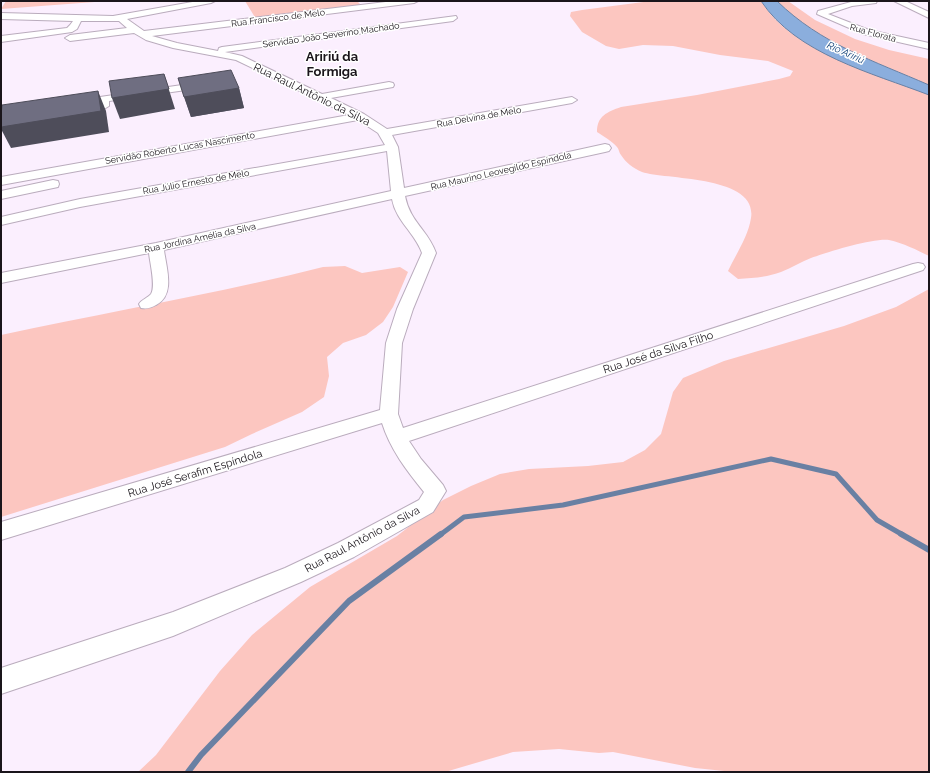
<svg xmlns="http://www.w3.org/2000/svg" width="930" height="773" font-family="Raleway,sans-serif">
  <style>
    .green { fill: #fcc6c0 }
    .water { fill: #8baedd; stroke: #6980a3 }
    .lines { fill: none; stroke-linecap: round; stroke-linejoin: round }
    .stream-far1 { stroke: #6980a3; stroke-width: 5 }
    .stream { stroke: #6980a3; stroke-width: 6 }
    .minor-casing { stroke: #baacbd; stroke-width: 2 }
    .minor { fill: #fff; fill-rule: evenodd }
    .wall { fill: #5f5f6f }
    .shaded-wall { fill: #4e4d5a }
    .building { fill: #6f6e81; stroke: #4e4d5a }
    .labels { text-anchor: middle; stroke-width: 3; stroke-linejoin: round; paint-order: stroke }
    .far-street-label { font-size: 9px; fill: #1a151b; stroke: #fff }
    .far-water-label { font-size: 10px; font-style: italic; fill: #0f3f77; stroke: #fff }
    .street-label { font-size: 11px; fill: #1a151b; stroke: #fff }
    .far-district-label { font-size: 13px; font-weight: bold; fill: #1a151b; stroke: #fff }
  </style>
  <rect width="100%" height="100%" fill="#fbeffe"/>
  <!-- green -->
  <g class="green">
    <polygon points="6,1 108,1 1,9"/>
    <polygon points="245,1 357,1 361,5 256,19"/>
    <path d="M 651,1 L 761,1 C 782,35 817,50 852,65 C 877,76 903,85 929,95 L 929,256 C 917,250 903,243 889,240 C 873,238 828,252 811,258 C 801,262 791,268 781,272 C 768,277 753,278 738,279 L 728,271 C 736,254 748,237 751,218 C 758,175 666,180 642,172 C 633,168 626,163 621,155 C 619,153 619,149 617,147 C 612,141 603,136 597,132 C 597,116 607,112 621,107 L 697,95 L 779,79 L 790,76 L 793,71 L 768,61 L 720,55 L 673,46 L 643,45 L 619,49 L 606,46 L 582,32 L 570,16 L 571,12 L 582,10 Z"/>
    <path d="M 777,1 L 788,1 L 815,20 L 855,39 L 889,50 L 929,59 L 929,85 C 874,61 821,44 777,1 Z"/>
    <path d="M 345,266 L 362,273 L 400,267 L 408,272 L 393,307 L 383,322 L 366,335 L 343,343 L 327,357 L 329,376 L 324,397 L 302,412 L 252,434 L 225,447 L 1,517 L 1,335 C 108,312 216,294 323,267 Z"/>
    <polygon points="929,289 929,772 734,772 695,768 613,752 599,753 559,749 513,752 445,772 138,772 156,755 220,671 252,635 310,587 397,536 443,500 471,486 500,474 529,469 588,466 623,462 645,450 661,434 673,392 683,378 724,361 844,326 896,307"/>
  </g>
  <!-- water -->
  <path class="water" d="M 761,1 L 777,1 C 821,44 874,61 929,85 L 929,95 C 872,73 796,54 761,1 Z"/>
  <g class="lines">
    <!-- stream-far1 -->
    <polyline class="stream-far1" points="440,535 464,517 563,505 771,459 836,474 877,520 903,535"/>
    <!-- stream -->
    <g class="stream">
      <polyline points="901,534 929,550"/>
      <polyline points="188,772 201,755 349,601 441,534"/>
    </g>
    <!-- minor casing -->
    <g class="minor-casing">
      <g id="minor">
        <path d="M 198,1 L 215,1 L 211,3 L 127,19 L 144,31 L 394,1 L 418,1 L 414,3 L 152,36 L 177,43 L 218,51 L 219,48 L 222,47 L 456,16 L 457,18 L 453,21 L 225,52 L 242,56 L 322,94 L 389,82 L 393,83 L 394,85 L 393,87 L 331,98 L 364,114 L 387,129 L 572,97 L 577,100 L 572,103 L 392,135 L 398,147 L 404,188 L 605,144 L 609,145 L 611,148 L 609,151 L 605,152 L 405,196 C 410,222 428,230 436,253 L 413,309 L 402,343 L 398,414 L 403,428 L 913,264 L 918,263 L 923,264 L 925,267 L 923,270 L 409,441 L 421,459 L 443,485 L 446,491 L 433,512 L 354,557 L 301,582 L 173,636 L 1,694 L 1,668 L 173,612 L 285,568 L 338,543 L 419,500 L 424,492 C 407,471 390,449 382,423 L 1,540 L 1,522 L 380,410 L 386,343 L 397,309 L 422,253 C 415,233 396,221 392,199 L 164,250 C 166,267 176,295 156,305 C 151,308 147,309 141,308 L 139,304 C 142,299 148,298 151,294 C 156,286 150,263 149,253 L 1,283 L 1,273 L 156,243 L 391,191 L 387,151 L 80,207 L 1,225 L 1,217 L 80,199 L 385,145 L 378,133 L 358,120 L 1,185 L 1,177 L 349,115 L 236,60 L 173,48 L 146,40 L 134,33 L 70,41 L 65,38 L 70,35 L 127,28 L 119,21 L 81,21 L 77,29 L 72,32 L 1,42 L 1,36 L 67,28 L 70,25 L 73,21 L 1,19 L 1,13 L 113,16 Z"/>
        <polygon points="877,1 876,3 852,6 828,14 869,30 929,43 929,49 863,34 817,14 818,11 851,2"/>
        <polygon points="894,1 905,1 929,12 929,18"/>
        <polygon points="182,85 187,88 186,90 109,101 109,106 104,109 99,106 100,97"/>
        <polygon points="53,180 58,181 59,184 58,187 1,199 1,191"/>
      </g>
    </g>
    <!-- minor -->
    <use href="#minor" class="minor"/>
  </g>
  <!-- wall -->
  <polygon class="wall" points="178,78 239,88 244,108 191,117"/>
  <!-- shaded-wall -->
  <g class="shaded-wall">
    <polygon points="164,74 175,109 120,119 112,98"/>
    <polygon points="239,88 244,108 191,117 184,97"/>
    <polygon points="98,91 106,111 109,132 11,148 1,129 1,127"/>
  </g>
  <!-- building -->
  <g class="building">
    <polygon points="231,70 239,88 184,97 178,78"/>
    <polygon points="164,74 169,89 112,98 109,81"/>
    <polygon points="98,91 101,111 1,127 1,116 2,105"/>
  </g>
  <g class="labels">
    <!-- far-street labels -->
    <g class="far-street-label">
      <text transform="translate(278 18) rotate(-7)" y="3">Rua Francisco de Melo</text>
      <text transform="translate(873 33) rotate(15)" y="3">Rua Florata</text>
      <text transform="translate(331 35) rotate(-8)" y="3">Servidão João Severino Machado</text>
      <text transform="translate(479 117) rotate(-10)" y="3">Rua Delvina de Melo</text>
      <text transform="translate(180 148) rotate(-10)" y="3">Servidão Roberto Lucas Nascimento</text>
      <text transform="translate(501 171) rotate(-13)" y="3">Rua Maurino Leovegildo Espíndola</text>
      <text transform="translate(196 182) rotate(-10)" y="3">Rua Júlio Ernesto de Melo</text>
      <text transform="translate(200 238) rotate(-12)" y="3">Rua Jordina Amélia da Silva</text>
    </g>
    <!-- far-water labels -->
    <g class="far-water-label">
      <text transform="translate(846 52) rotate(24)" y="4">Rio Aririú</text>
    </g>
    <!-- street labels -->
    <g class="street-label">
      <text transform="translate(312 94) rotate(26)" y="4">Rua Raul Antônio da Silva</text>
      <text transform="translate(658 352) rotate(-18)" y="4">Rua José da Silva Filho</text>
      <text transform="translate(195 473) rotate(-17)" y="4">Rua José Serafim Espíndola</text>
      <text transform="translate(362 539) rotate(-28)" y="4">Rua Raul Antônio da Silva</text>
    </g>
    <!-- far-district labels -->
    <g class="far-district-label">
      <text x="332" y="61">Aririú da<tspan x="332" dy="15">Formiga</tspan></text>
    </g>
  </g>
  <!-- border -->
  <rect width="930" height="773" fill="none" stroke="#1a151b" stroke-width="4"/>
</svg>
